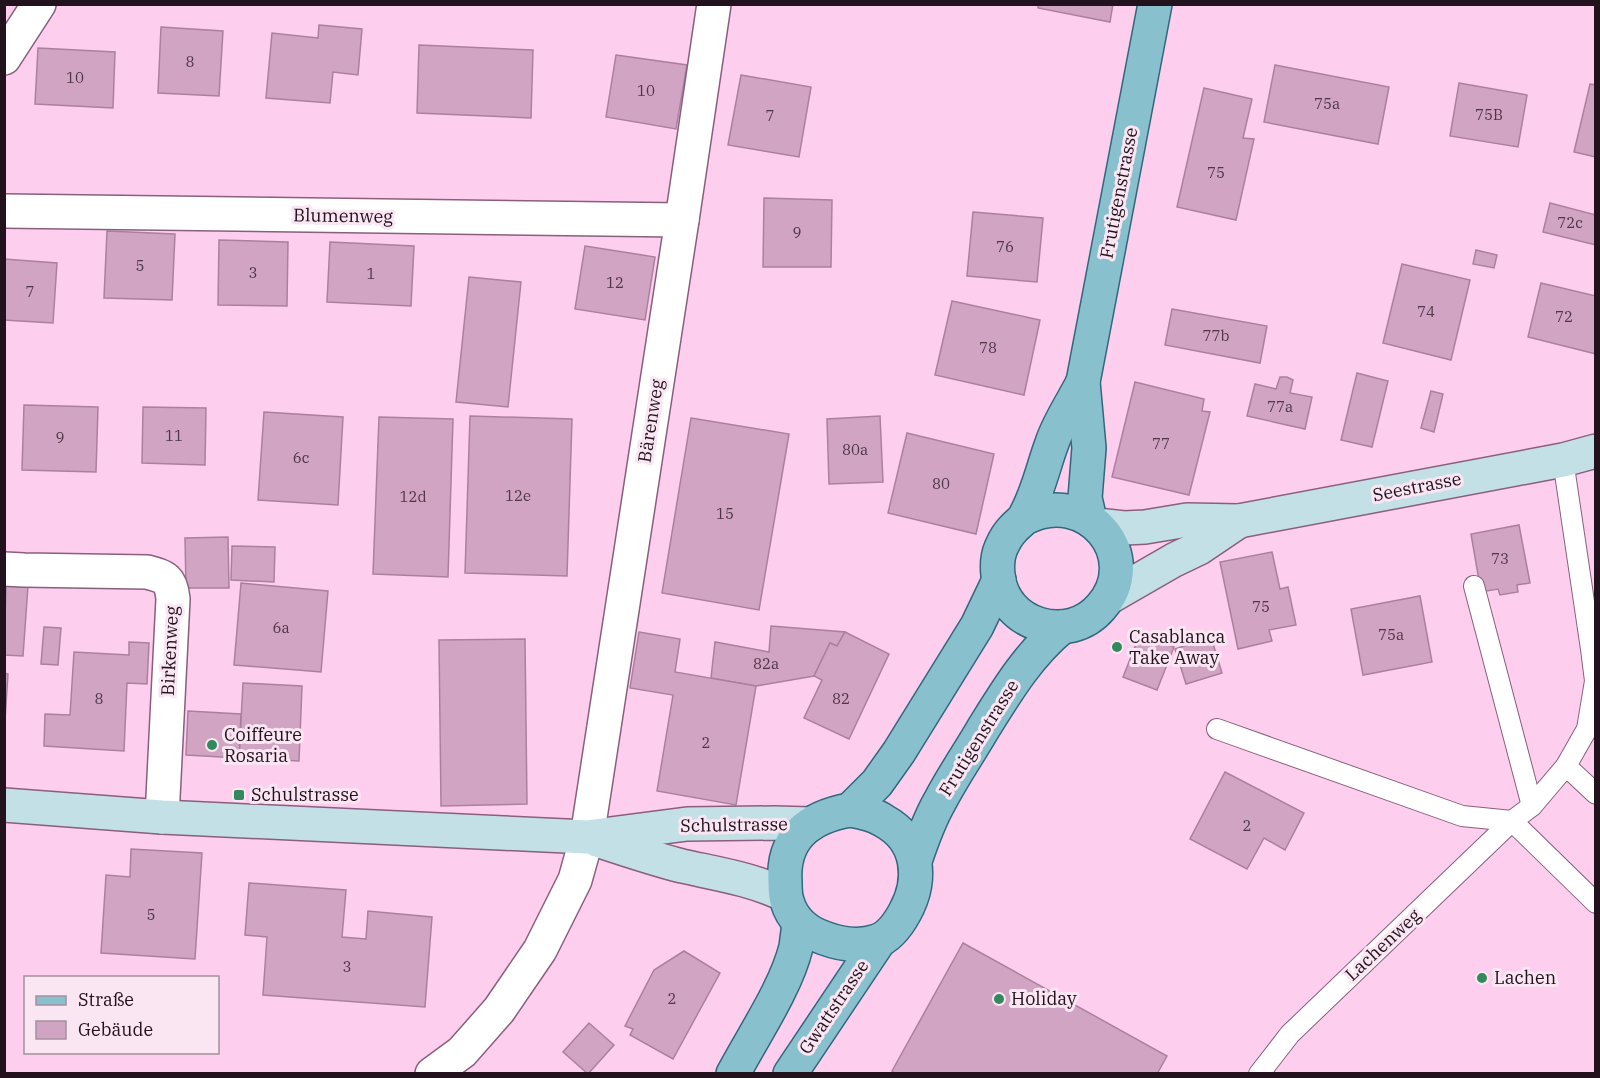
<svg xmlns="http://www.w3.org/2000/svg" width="1600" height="1078" font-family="'IBM Plex Serif',serif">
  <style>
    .building { fill: #d2a4c3; stroke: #ab809e; stroke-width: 1.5 }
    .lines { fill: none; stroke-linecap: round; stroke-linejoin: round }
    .lane-casing { stroke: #895f7c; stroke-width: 22 }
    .street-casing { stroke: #895f7c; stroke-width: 36 }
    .secondary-casing { stroke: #895f7c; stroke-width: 36 }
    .primary-casing { stroke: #32687b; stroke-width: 36 }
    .lane { stroke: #fff; stroke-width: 20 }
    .street { stroke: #fff; stroke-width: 33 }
    .secondary { stroke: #c4e0e7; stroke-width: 33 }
    .primary { stroke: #89c0ce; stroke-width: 33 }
    .poi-dot { fill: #31895d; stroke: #f9e6f2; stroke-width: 2 }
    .labels { text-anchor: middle; stroke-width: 6; stroke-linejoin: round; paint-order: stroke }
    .number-label { font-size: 15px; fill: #4e3646 }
    .street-label { font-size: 18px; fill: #22121d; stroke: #f9e6f2 }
    .poi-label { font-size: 18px; fill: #22121d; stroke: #f9e6f2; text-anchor: start }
  </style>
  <rect width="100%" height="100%" fill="#feceef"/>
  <!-- building -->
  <g class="building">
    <polygon points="1038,4 1113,4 1110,22 1038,8"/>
    <polygon points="319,25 362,29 358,75 333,72 330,103 266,98 272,33 318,38"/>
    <polygon points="161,27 223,31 219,96 158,93"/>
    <polygon points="419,45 533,50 531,118 417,113"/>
    <polygon points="38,48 115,52 113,108 35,104"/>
    <polygon points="616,55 687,65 676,129 606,117"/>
    <polygon points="1275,65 1389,87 1378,144 1264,122"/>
    <polygon points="741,75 811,87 799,157 728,145"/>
    <polygon points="1459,83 1527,95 1518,147 1450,136"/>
    <polygon points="1590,84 1596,85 1596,157 1574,152"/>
    <polygon points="1204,88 1252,99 1243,138 1254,139 1236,220 1177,207"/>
    <polygon points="764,198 832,200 831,267 763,267"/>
    <polygon points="1550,203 1596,215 1596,245 1543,232"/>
    <polygon points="973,212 1043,218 1037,282 967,276"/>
    <polygon points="107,231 175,234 172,300 104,298"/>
    <polygon points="219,240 288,242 287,306 218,305"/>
    <polygon points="330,242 414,246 411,306 327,302"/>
    <polygon points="585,246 655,257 645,320 575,309"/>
    <polygon points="1476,250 1497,255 1494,268 1473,264"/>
    <polygon points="4,259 57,263 53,323 4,320"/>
    <polygon points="1402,264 1470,280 1451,360 1383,343"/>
    <polygon points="469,277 521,282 508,407 456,402"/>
    <polygon points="1541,283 1596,296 1596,354 1528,337"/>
    <polygon points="952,301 1040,320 1024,395 935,375"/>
    <polygon points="1172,309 1267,326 1260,363 1165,345"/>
    <polygon points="1357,373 1388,381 1372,447 1341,440"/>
    <polygon points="1280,377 1287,377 1293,380 1290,393 1312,397 1305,429 1247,416 1255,384 1276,389"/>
    <polygon points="1135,382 1204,399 1202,411 1210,412 1189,495 1112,477"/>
    <polygon points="1431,391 1443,394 1434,432 1421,428"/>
    <polygon points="24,405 98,407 96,472 22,470"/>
    <polygon points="143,407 206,408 205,465 142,463"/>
    <polygon points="264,412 343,417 338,505 258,500"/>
    <polygon points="470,416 572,419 567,576 465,573"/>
    <polygon points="880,416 883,482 829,484 827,419"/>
    <polygon points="379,417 453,419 448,577 373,574"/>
    <polygon points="691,418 789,434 759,610 662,593"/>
    <polygon points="907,433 994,454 976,534 888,513"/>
    <polygon points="1519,525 1530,583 1517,585 1518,592 1500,595 1498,589 1481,592 1471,534"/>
    <polygon points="228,537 229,588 186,588 185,538"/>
    <polygon points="232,546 275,547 274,582 231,580"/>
    <polygon points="1272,552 1280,589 1288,587 1296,625 1269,630 1272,641 1238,649 1220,562"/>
    <polygon points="241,583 328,591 321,672 234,665"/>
    <polygon points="6,584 28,586 23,656 4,655"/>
    <polygon points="1420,596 1432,662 1363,675 1351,609"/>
    <polygon points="771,626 845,632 837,646 830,643 814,676 756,686 711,678 715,642 769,652"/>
    <polygon points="44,627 61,628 58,665 41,664"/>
    <polygon points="639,632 680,639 675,672 756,686 736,805 657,791 673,695 630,688"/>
    <polygon points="845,632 889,654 849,739 804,718 822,680 814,676 830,643 837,646"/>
    <polygon points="1140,634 1174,647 1157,690 1123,677"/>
    <polygon points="1211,637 1222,673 1186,684 1175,649"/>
    <polygon points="525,639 527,804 441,806 439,640"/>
    <polygon points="129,642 149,643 147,684 127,683 124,751 44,746 45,714 70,715 74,652 129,655"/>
    <polygon points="4,673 8,674 4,735"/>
    <polygon points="243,683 302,686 299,761 239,758"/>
    <polygon points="188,711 241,714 239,758 186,755"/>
    <polygon points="1225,772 1304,813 1285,850 1264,838 1247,869 1190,839"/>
    <polygon points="131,849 202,853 195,959 101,953 106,875 130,877"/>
    <polygon points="249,883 346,890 342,937 366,939 368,911 432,917 425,1007 263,995 267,937 245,935"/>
    <polygon points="963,943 1167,1056 1157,1074 896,1074 892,1071"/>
    <polygon points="684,951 720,973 673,1059 630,1035 633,1029 625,1026 654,970"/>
    <polygon points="589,1023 614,1045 588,1074 563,1052"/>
  </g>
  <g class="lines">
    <!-- lane casing -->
    <g class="lane-casing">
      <g id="lane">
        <polyline points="1474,586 1532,806"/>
        <polyline points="1217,729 1462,816 1512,821 1596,903"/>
        <polyline points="1566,766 1596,794"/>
        <polyline points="1259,1074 1290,1034 1512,821 1532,806 1566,766 1587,729 1595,681 1591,649 1563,460"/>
      </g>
    </g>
    <!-- street casing -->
    <g class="street-casing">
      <g id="street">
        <polyline points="4,58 39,4"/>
        <polyline points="4,211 682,220"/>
        <path d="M 4,569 L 24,570 L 147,572 C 166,577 171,579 173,599 L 162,817"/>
        <polyline points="432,1074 462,1052 499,1010 540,950 575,880 587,837 682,220 714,4"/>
      </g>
    </g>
    <!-- secondary casing -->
    <g class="secondary-casing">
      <g id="secondary">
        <polyline points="1097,525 1124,528 1145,527 1187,520 1239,521 1563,460 1596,451"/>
        <polyline points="1108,598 1174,560 1199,548 1239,521"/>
        <polyline points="4,805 162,817 587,837 687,824 774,823 811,824"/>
        <path d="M 597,840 C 625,849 654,859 682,866 C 718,874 752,879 785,895"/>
      </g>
    </g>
    <!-- primary casing -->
    <g class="primary-casing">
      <g id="primary">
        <path d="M 1025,518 C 1087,486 1145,557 1101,607 C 1069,645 1003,626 998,575 C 997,566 997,557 1001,548 C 1004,541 1008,534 1013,529 C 1017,524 1023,521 1025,516 C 1038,493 1043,467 1052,443 C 1059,422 1073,402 1083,382"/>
        <polyline points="1090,520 1085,498 1089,448 1083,382 1155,4"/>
        <path d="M 850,810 C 862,812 874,814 884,821 C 919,840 923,879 905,912 C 899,923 889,937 877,941 C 860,947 840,944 824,938 C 806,932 792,919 787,901 C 785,895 785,889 785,882 C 782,838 809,817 850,810 Z"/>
        <polyline points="850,810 877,783 899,752 977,626 999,580"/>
        <path d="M 915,861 C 922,840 929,820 940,801 C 953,776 969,753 983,729 C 1006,692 1028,655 1062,627"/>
        <path d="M 733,1074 C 753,1036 786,988 796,947 C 797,939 798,931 799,924"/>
        <polyline points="790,1074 879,941"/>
      </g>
    </g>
    <!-- lane -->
    <use href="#lane" class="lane"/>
    <!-- street -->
    <use href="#street" class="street"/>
    <!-- secondary -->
    <use href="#secondary" class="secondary"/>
    <!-- primary -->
    <use href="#primary" class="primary"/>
  </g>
  <!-- markers -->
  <g class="poi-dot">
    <circle cx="1117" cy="647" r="6"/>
    <circle cx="212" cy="745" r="6"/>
    <rect x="233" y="789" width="12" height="12" rx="3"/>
    <circle cx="1482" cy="978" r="6"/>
    <circle cx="999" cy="999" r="6"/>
  </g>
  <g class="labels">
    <!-- number labels -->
    <g class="number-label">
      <text x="190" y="67">8</text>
      <text x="75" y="83">10</text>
      <text x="646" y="96">10</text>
      <text x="1327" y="109">75a</text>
      <text x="1489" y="120">75B</text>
      <text x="770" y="121">7</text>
      <text x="1216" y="178">75</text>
      <text x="1570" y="228">72c</text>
      <text x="797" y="238">9</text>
      <text x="1005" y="252">76</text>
      <text x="140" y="271">5</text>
      <text x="253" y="278">3</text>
      <text x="371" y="279">1</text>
      <text x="615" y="288">12</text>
      <text x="30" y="297">7</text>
      <text x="1426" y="317">74</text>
      <text x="1564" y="322">72</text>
      <text x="1216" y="341">77b</text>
      <text x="988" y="353">78</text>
      <text x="1280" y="412">77a</text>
      <text x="174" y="441">11</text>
      <text x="60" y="443">9</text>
      <text x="1161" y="449">77</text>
      <text x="855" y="455">80a</text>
      <text x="301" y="463">6c</text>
      <text x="941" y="489">80</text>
      <text x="518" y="501">12e</text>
      <text x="413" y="502">12d</text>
      <text x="725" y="519">15</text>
      <text x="1500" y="564">73</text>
      <text x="1261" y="612">75</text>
      <text x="281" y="633">6a</text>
      <text x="1391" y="640">75a</text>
      <text x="766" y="669">82a</text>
      <text x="99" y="704">8</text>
      <text x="841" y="704">82</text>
      <text x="706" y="748">2</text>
      <text x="1247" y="831">2</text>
      <text x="151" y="920">5</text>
      <text x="347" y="972">3</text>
      <text x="672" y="1004">2</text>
    </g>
    <!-- street labels -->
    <g class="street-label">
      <text transform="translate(1119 193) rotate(-79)" y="6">Frutigenstrasse</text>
      <text transform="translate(343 216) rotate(1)" y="6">Blumenweg</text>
      <text transform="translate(651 421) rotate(-81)" y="6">Bärenweg</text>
      <text transform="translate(1417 487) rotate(-11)" y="6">Seestrasse</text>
      <text transform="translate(170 651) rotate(-87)" y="6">Birkenweg</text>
      <text transform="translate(979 738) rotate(-58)" y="6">Frutigenstrasse</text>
      <text transform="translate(734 825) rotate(-1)" y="6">Schulstrasse</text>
      <text transform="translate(1383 945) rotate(-43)" y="6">Lachenweg</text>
      <text transform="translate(834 1007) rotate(-56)" y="6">Gwattstrasse</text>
    </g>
    <!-- poi labels -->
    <g class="poi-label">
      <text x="1129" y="643">Casablanca<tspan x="1129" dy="21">Take Away</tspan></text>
      <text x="224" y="741">Coiffeure<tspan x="224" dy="21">Rosaria</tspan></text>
      <text x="251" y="801">Schulstrasse</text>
      <text x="1494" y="984">Lachen</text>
      <text x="1011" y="1005">Holiday</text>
    </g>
  </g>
  <!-- border -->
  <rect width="1600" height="1078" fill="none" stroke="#22121d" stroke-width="12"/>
  <!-- legend -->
  <rect x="24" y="976" width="195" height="78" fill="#f9e6f2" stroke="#a3919d" stroke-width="1.5"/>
  <rect x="36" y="996" width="30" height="9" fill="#89c0ce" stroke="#a3919d" stroke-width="1.5"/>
  <text x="78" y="1006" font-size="18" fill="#22121d">Straße</text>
  <rect x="36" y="1021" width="30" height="18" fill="#d2a4c3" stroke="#a3919d" stroke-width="1.5"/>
  <text x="78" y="1036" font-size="18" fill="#22121d">Gebäude</text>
</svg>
